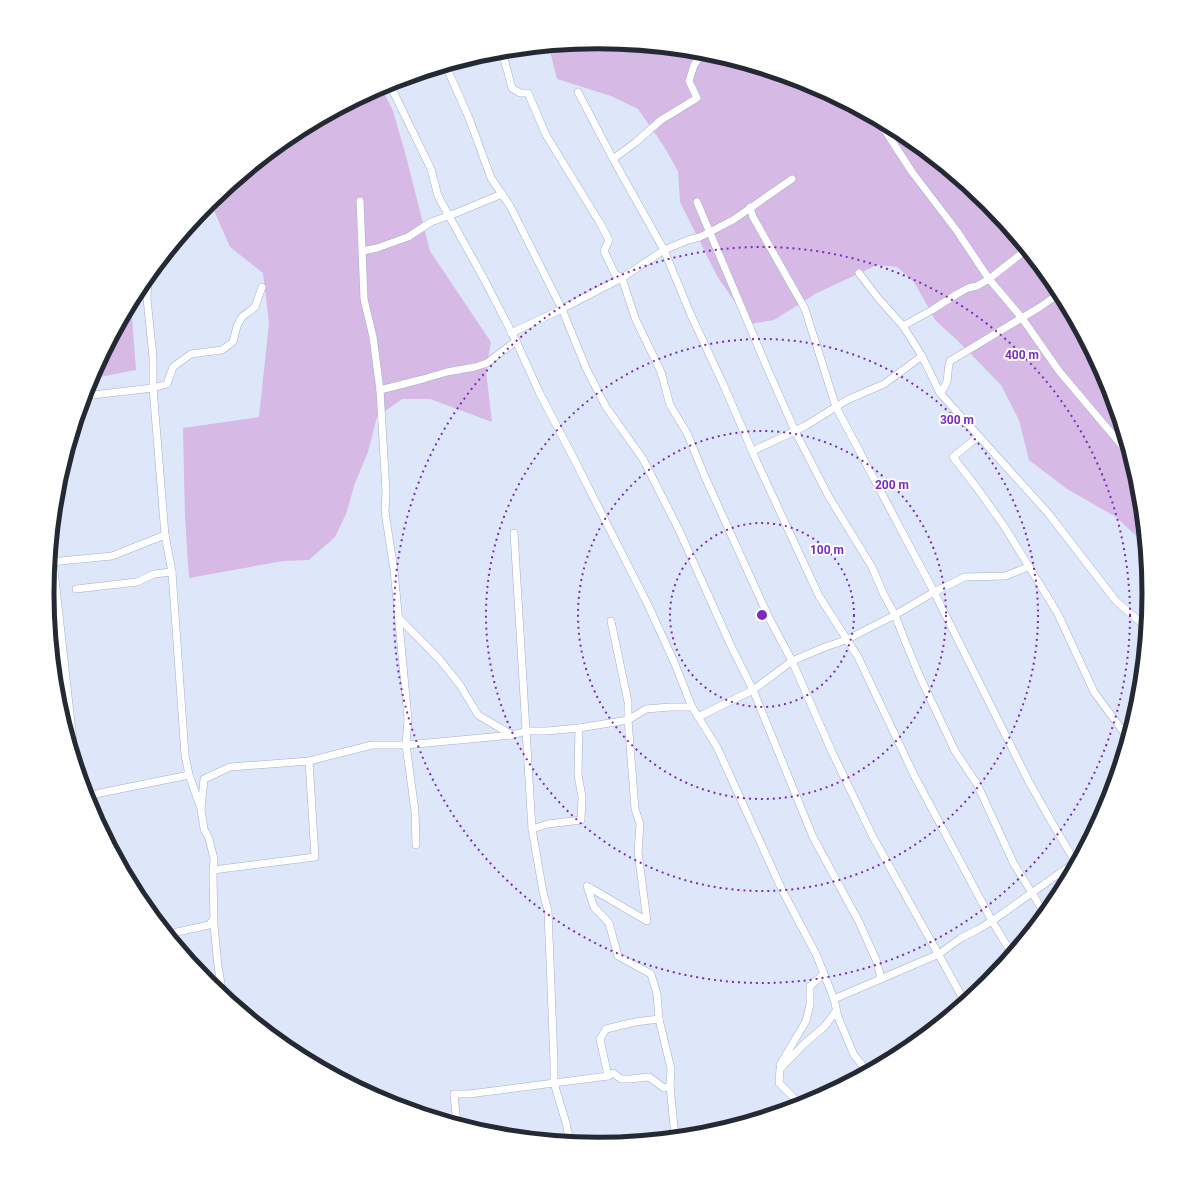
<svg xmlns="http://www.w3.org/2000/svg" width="1196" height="1187" font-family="Roboto,sans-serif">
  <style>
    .green { fill: #d7b9e6 }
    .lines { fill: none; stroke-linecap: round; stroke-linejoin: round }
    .minor-casing { stroke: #a2afcc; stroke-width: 8 }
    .minor { stroke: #fff; stroke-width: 7 }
    .ring { fill: none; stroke: #7b2cbf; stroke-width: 2; stroke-dasharray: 2 4 }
    .rim { fill: none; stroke: #242934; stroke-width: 5 }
    .centre { fill: #7b2cbf; stroke: #fff; stroke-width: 2 }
    .ring-label { font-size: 12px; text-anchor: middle; font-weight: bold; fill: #7b2cbf; stroke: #fff; stroke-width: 4; stroke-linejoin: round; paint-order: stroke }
  </style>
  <rect width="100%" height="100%" fill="#dee7f9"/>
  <!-- green -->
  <g class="green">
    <polygon points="598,42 706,53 809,84 905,135 988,204 1057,287 1108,383 1139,486 1144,543 1116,517 1067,489 1029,460 1019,420 1001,385 958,341 936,321 914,282 897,267 877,265 817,293 774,320 750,324 717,276 680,202 678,171 663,145 638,109 611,96 557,79 549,47"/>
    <polygon points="381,87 393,111 406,156 430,251 491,342 486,371 492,422 430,399 402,399 377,417 368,452 355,483 346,514 335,537 309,560 283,561 189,578 185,517 183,428 259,417 269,323 263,273 230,247 212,206 220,194 292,135"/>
    <polygon points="131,303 136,370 90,379"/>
  </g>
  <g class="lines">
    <!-- minor casing -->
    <g class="minor-casing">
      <g id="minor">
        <polyline points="502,51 512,88 520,93 528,93 546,135 600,223 609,240 604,251 615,274 622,278 635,318 661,372 670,405 687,433 705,477 769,618 792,661 832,752 873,837 965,1002"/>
        <polyline points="446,66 469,118 491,178 510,206 562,309 586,368 606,407 643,459 679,530 731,646 753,690 813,837 859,922 877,962 881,979"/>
        <polyline points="389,83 431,169 438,196 484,279 516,341 540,394 572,455 648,605 675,664 692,707 717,747 782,890 816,954 834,999"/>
        <polyline points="578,92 613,159 664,250 691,315 724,386 756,460 819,596 858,657 915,777 992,921 1012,954"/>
        <polyline points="879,121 912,172 957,231 989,279 1022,318 1059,371 1129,454"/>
        <polyline points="613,159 636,142 661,120 697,98 689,81 694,65 703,52"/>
        <polyline points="360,201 364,299 373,337 380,390 386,492 385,512 394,570 408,719 406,745 415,811 416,845"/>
        <polyline points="697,202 768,370 795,431 829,497 872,567 884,595 895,615 905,641 920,677 955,751 977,784 1014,864 1045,914"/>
        <polyline points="750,207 753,217 805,309 836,407 934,592 1028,780 1051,821 1076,863"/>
        <polyline points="363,251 377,248 408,237 431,222 456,213 502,194"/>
        <polyline points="859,273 878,298 903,326 922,356 940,393 1048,513 1116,601 1146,627"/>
        <polyline points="148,277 147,299 153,357 153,388 165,535 172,572 185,755 189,775"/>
        <polyline points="903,326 932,310 957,294 968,288 977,286 989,279 1026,250"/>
        <polyline points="511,333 562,309 622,278 664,250 688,240 700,237 733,220 792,179"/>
        <polyline points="380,390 423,379 447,372 475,367 487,363 516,341"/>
        <path d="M 940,393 C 952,378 945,377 950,361 L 1040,307 L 1060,293"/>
        <polyline points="84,396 153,388 167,384 173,367 191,354 222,350 233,342 237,326 242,317 255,307 262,287"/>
        <polyline points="979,436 953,457 977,488 1004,526 1058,614 1094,692 1128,738"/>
        <polyline points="753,451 805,426 847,400 884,384 922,356"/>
        <polyline points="52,533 53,561 75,759"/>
        <polyline points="514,533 532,829"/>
        <polyline points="50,562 112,556 165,535"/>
        <polyline points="76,589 137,582 154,574 172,572"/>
        <polyline points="399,618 440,660 460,685 478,715 512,735"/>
        <polyline points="611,621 628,702 628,720 635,809 640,824 638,852 647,921 587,886 594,907 609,923 618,956 651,974 657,994 659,1019 635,1022 606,1029 600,1039 608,1076 613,1073 621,1079 630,1079 649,1077 664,1088 670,1086 675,1137"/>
        <polyline points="698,717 753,690 792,661 825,647 846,640 895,615 934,592 965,577 1005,576 1028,567"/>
        <polyline points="86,798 100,793 189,775 200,806"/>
        <polyline points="213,870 315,857 309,761"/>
        <polyline points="168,935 177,932 209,925 213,920"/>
        <polyline points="223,996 218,966 214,925 213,875 214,859 209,839 204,829 201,809 204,779 230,767 309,761 372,745 406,745 512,735 526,731 547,731 579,728 628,720 646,709 670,707 692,707"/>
        <polyline points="659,1019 671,1069 670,1086"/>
        <polyline points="780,1065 806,1021 810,1005 810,986 824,974"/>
        <polyline points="868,1072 854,1055 838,1017 834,999 939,954 961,938 977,930 992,921 1077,861"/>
        <polyline points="386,1102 400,1102"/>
        <polyline points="799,1106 795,1099 779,1083 780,1069 803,1045 825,1026 836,1011"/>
        <polyline points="457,1124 454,1094 469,1094 608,1076"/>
        <polyline points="570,1142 566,1123 554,1083 554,1062 548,911 543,892 532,829 548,824 581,820 582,797 578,775 579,728"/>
      </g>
    </g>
    <!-- minor -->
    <use href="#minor" class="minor"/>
  </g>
  <!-- distance rings -->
  <g class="ring">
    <circle cx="762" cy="615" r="92"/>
    <circle cx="762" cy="615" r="184"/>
    <circle cx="762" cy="615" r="276"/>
    <circle cx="762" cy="615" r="368"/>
  </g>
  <!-- crop -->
  <path d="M0 0H1196V1187H0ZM54 593a544 544 0 1 1 1088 0a544 544 0 1 1-1088 0Z" fill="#fff" fill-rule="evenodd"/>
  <path class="rim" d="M54 593a544 544 0 1 1 1088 0a544 544 0 1 1-1088 0Z"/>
  <circle cx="762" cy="615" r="6" class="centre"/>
  <g class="ring-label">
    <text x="1022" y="359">400 m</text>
    <text x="957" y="424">300 m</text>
    <text x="892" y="489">200 m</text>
    <text x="827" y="554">100 m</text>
  </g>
</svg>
